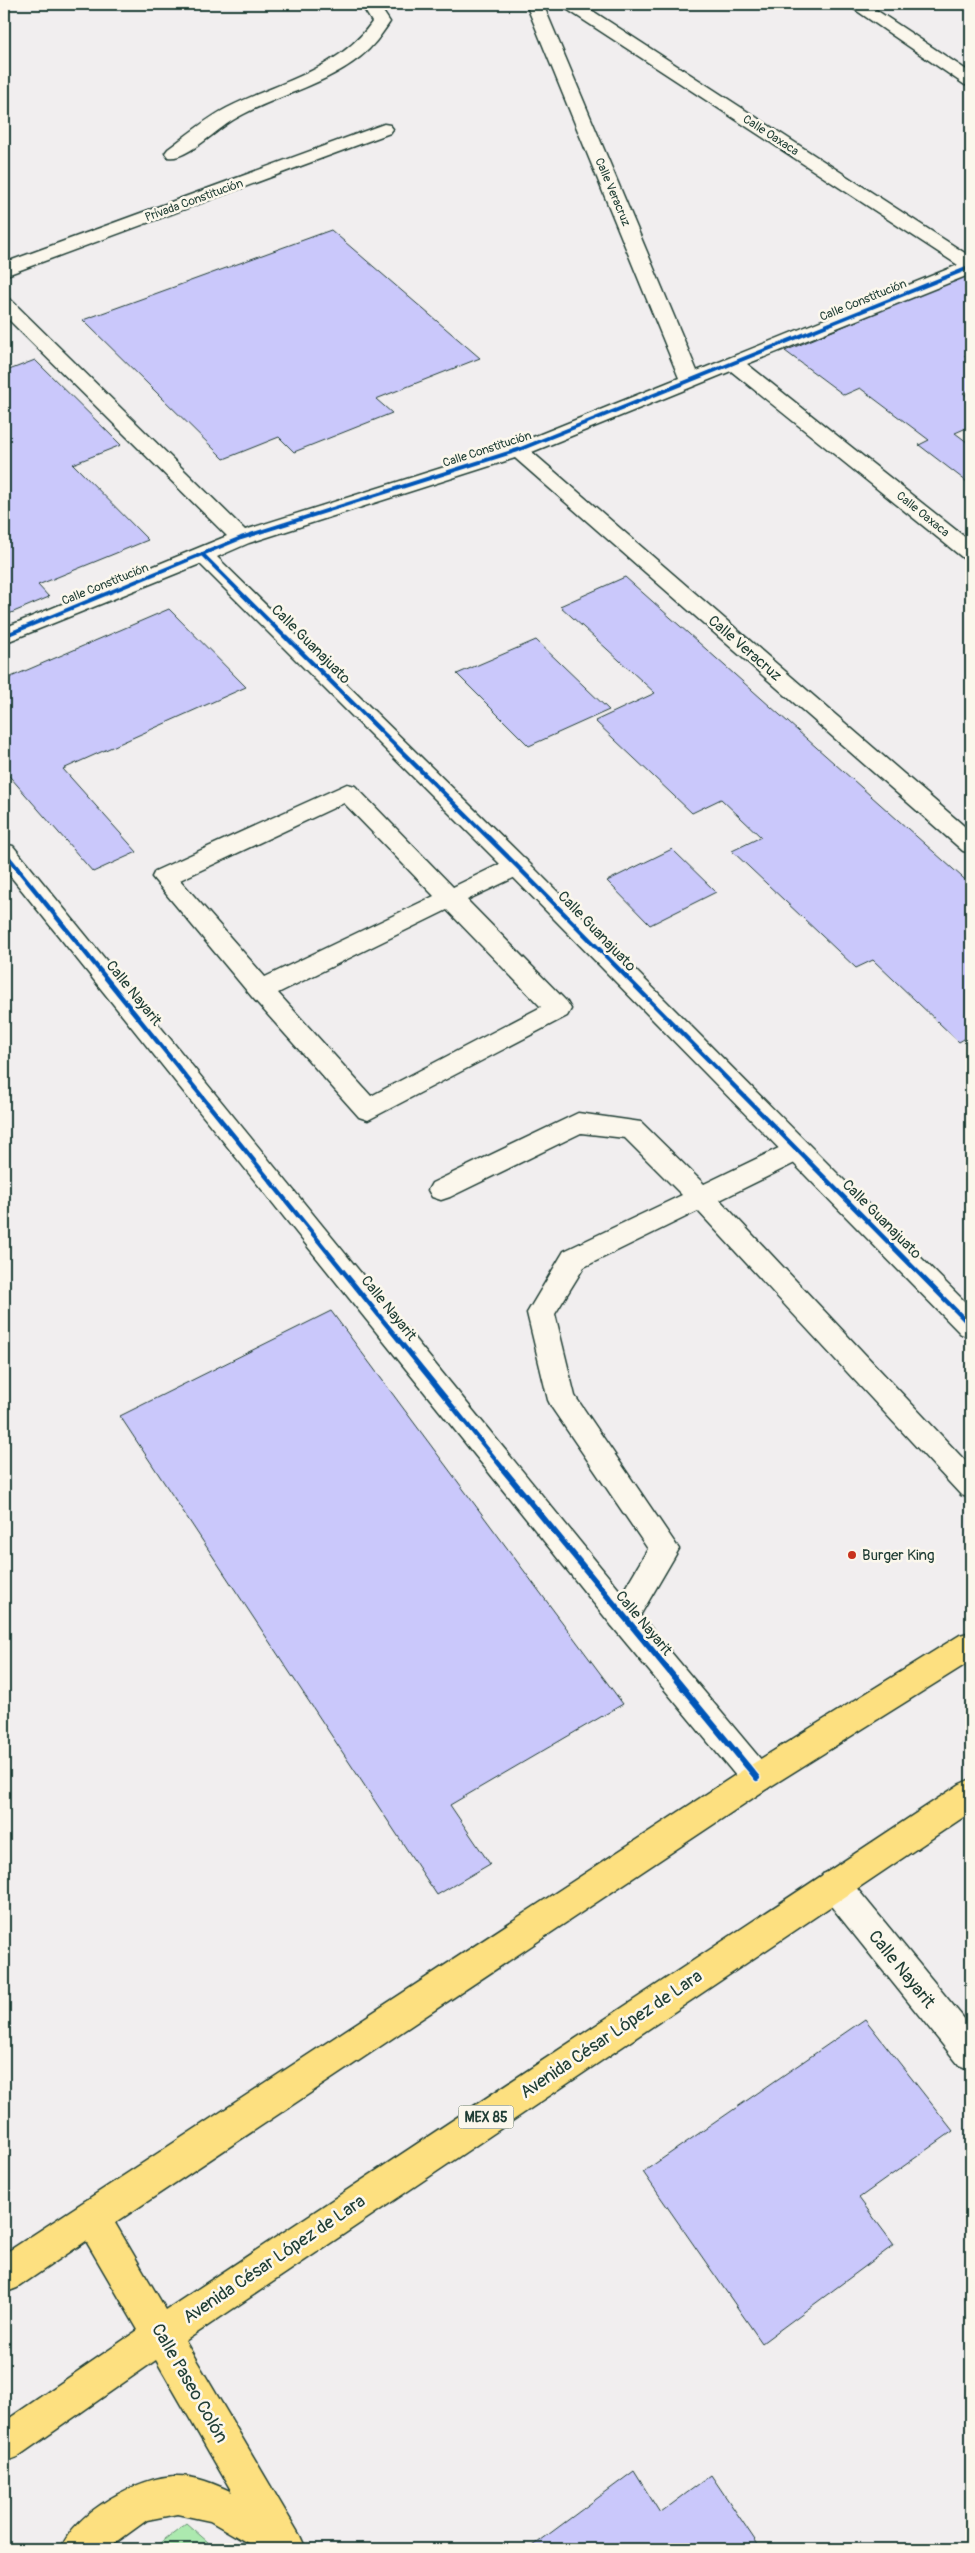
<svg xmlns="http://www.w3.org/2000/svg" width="975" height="2553" font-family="Pangolin,sans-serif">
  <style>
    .green { fill: #ace9af; stroke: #669372 }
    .building { fill: #cac8fb; stroke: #1f3d34 }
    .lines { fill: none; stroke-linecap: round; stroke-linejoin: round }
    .lane-casing { stroke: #1f3d34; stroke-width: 3 }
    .street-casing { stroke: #1f3d34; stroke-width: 3 }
    .primary-casing { stroke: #1f3d34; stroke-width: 3 }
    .lane { fill: #fbf7ec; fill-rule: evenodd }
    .street { fill: #fbf7ec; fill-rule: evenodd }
    .primary { fill: #fde080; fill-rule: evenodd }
    .cycleway-far2-casing { stroke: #fbf7ec; stroke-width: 6 }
    .cycleway-far1-casing { stroke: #fbf7ec; stroke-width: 8 }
    .cycleway-casing { stroke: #fbf7ec; stroke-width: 9 }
    .cycleway-far2 { stroke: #0057b8; stroke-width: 4 }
    .cycleway-far1 { stroke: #0057b8; stroke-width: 4.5 }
    .cycleway { stroke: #0057b8; stroke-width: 6 }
    .poi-dot { fill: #c8321e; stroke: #fbf7ec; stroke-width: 2 }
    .labels { text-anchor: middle; stroke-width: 5; stroke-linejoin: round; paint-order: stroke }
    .far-street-label { font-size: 12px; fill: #1f3d34; stroke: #fbf7ec }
    .shield { fill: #fbf7ec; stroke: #61756b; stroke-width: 1 }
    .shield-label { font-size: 14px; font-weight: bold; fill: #1f3d34 }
    .street-label { font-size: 15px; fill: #1f3d34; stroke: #fbf7ec }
    .poi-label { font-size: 15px; fill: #1f3d34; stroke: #fbf7ec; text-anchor: start }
    .near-street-label { font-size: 18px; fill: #1f3d34; stroke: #fbf7ec }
  </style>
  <rect width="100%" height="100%" fill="#f1eeef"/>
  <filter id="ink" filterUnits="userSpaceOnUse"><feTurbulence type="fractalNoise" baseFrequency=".02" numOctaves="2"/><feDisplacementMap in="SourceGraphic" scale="10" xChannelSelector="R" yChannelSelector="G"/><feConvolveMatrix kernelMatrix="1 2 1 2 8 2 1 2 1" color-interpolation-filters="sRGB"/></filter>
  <g filter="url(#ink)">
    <!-- green -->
    <polygon class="green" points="186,2523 216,2549 152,2549"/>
    <!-- building -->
    <g class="building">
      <polygon points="331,230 480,358 376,399 392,413 294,452 279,437 224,459 83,320"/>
      <polygon points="971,273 971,353 964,356 971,362 971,389 963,393 971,399 971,426 955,433 971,445 971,485 919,445 929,440 860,388 844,395 785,351"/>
      <polygon points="35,360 121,445 73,464 148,540 38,585 49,597 4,616 4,372"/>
      <polygon points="625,577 971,885 971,1035 959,1042 873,960 856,968 732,851 761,837 721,799 692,813 595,721 655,693 560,606"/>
      <polygon points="169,609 246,687 63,769 137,852 93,872 4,770 4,680"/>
      <polygon points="536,640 609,710 529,746 457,674"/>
      <polygon points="672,849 716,892 650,925 607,881"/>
      <polygon points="331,1311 623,1704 450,1805 490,1864 437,1895 120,1416"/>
      <polygon points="865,2019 953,2131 859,2198 894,2245 762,2343 643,2172"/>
      <polygon points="634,2471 660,2513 711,2475 761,2549 529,2549"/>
    </g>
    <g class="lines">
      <!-- lane casing -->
      <g class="lane-casing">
        <g id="lane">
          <path d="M 361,4 L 378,4 L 390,22 C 381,35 373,47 360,57 C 322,87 273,96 233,120 C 216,130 185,161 168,157 L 165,153 L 168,149 C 187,135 206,119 227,108 C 278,82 338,71 372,22 Z"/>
          <path d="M 347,784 L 355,786 L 453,887 L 508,860 L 517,858 L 526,860 L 529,866 L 526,872 L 467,900 L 567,1002 L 571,1009 L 567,1016 L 368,1120 L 359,1117 L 252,997 L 152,877 L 155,871 ZM 344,803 L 434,896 L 265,977 L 180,880 ZM 447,910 L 541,1007 L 371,1096 L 278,993 Z"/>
          <polygon points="578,1113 641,1122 704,1184 787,1144 796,1141 805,1144 809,1151 805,1158 720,1200 971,1467 971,1498 961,1495 698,1211 584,1267 555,1314 575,1396 679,1549 634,1626 623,1630 612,1626 608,1617 648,1549 552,1408 548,1400 527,1313 564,1251 682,1195 625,1138 581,1133 450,1197 441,1200 432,1197 428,1190 432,1183"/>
        </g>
      </g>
      <!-- street casing -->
      <g class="street-casing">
        <g id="street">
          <polygon points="526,4 543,4 697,371 958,265 565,8 563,4 582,4 971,257 971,274 747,364 971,542 971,560 963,558 731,371 532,452 971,832 971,853 963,851 515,458 249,543 217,557 526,860 971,1308 971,1337 961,1334 508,872 200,564 4,643 4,628 227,536 4,315 4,298 11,300 245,530 511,446 679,378"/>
          <polygon points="847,4 867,4 971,73 971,86 965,85"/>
          <polygon points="384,124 390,125 393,129 390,133 4,276 4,263"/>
          <polygon points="4,844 13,846 634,1608 768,1768 773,1778 768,1788 757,1792 746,1788 612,1626 4,868"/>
          <polygon points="834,1870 845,1874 971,2027 971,2070 959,2065 823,1896 818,1885 823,1874"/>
        </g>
      </g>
      <!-- primary casing -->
      <g class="primary-casing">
        <path id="primary" d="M 971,1632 L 971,1661 L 768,1788 L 115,2223 L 166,2310 L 960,1784 L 971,1779 L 971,1812 L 185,2341 L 300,2536 L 306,2549 L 258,2549 L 210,2521 L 177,2514 L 147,2520 L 107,2549 L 61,2549 C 74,2513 139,2476 177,2476 C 196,2476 215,2484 232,2492 L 156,2360 L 17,2457 L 4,2462 L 4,2422 L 138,2330 L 86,2241 L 17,2288 L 4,2293 L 4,2254 L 746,1768 L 960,1635 Z"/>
      </g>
      <!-- lane -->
      <use href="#lane" class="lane"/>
      <!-- street -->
      <use href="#street" class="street"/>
      <!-- primary -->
      <use href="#primary" class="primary"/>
      <!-- cycleway-far2 casing -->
      <g class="cycleway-far2-casing">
        <g id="cycleway-far2">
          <polyline points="203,555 287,639"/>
          <polyline points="4,636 241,538 518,450 971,267"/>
        </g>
      </g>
      <!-- cycleway-far1 casing -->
      <g class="cycleway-far1-casing">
        <g id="cycleway-far1">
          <polyline points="286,637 517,866 971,1326"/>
          <polyline points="4,852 504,1470"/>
        </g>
      </g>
      <!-- cycleway casing -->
      <g class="cycleway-casing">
        <polyline id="cycleway" points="503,1469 757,1778"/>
      </g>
      <!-- cycleway-far2 -->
      <use href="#cycleway-far2" class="cycleway-far2"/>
      <!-- cycleway-far1 -->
      <use href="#cycleway-far1" class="cycleway-far1"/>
      <!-- cycleway -->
      <use href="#cycleway" class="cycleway"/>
    </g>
  </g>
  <!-- markers -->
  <circle class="poi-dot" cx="852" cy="1555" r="5"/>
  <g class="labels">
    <!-- far-street labels -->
    <g class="far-street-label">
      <text transform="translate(771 135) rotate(33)" y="4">Calle Oaxaca</text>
      <text transform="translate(613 192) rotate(67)" y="4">Calle Veracruz</text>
      <text transform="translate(194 200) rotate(-20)" y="4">Privada Constitución</text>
      <text transform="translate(863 300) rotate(-22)" y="4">Calle Constitución</text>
      <text transform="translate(487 449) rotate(-18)" y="4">Calle Constitución</text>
      <text transform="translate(923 514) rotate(39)" y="4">Calle Oaxaca</text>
      <text transform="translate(105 584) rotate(-22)" y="4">Calle Constitución</text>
    </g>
    <!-- shield labels -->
    <rect class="shield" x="458.5" y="2105.5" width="55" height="23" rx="4"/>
    <g class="shield-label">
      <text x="486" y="2122">MEX 85</text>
    </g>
    <!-- street labels -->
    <g class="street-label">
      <text transform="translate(311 644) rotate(45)" y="5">Calle Guanajuato</text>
      <text transform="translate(745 648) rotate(41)" y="5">Calle Veracruz</text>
      <text transform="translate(597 931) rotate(46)" y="5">Calle Guanajuato</text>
      <text transform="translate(134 993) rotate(51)" y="5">Calle Nayarit</text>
      <text transform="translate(882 1219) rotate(45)" y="5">Calle Guanajuato</text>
      <text transform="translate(389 1308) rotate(51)" y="5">Calle Nayarit</text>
      <text transform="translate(644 1623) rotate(50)" y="5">Calle Nayarit</text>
    </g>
    <!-- poi labels -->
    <g class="poi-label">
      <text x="862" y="1560">Burger King</text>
    </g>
    <!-- near-street labels -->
    <g class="near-street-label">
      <text transform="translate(902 1969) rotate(51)" y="6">Calle Nayarit</text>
      <text transform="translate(611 2034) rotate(-34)" y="6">Avenida César López de Lara</text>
      <text transform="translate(274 2259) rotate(-34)" y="6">Avenida César López de Lara</text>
      <text transform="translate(190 2383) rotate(60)" y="6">Calle Paseo Colón</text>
    </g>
  </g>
  <!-- margin -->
  <rect width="975" height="2553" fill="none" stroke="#fbf7ec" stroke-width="20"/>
  <rect x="10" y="10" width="955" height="2533" fill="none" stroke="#1f3d34" stroke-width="2" filter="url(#ink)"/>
</svg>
